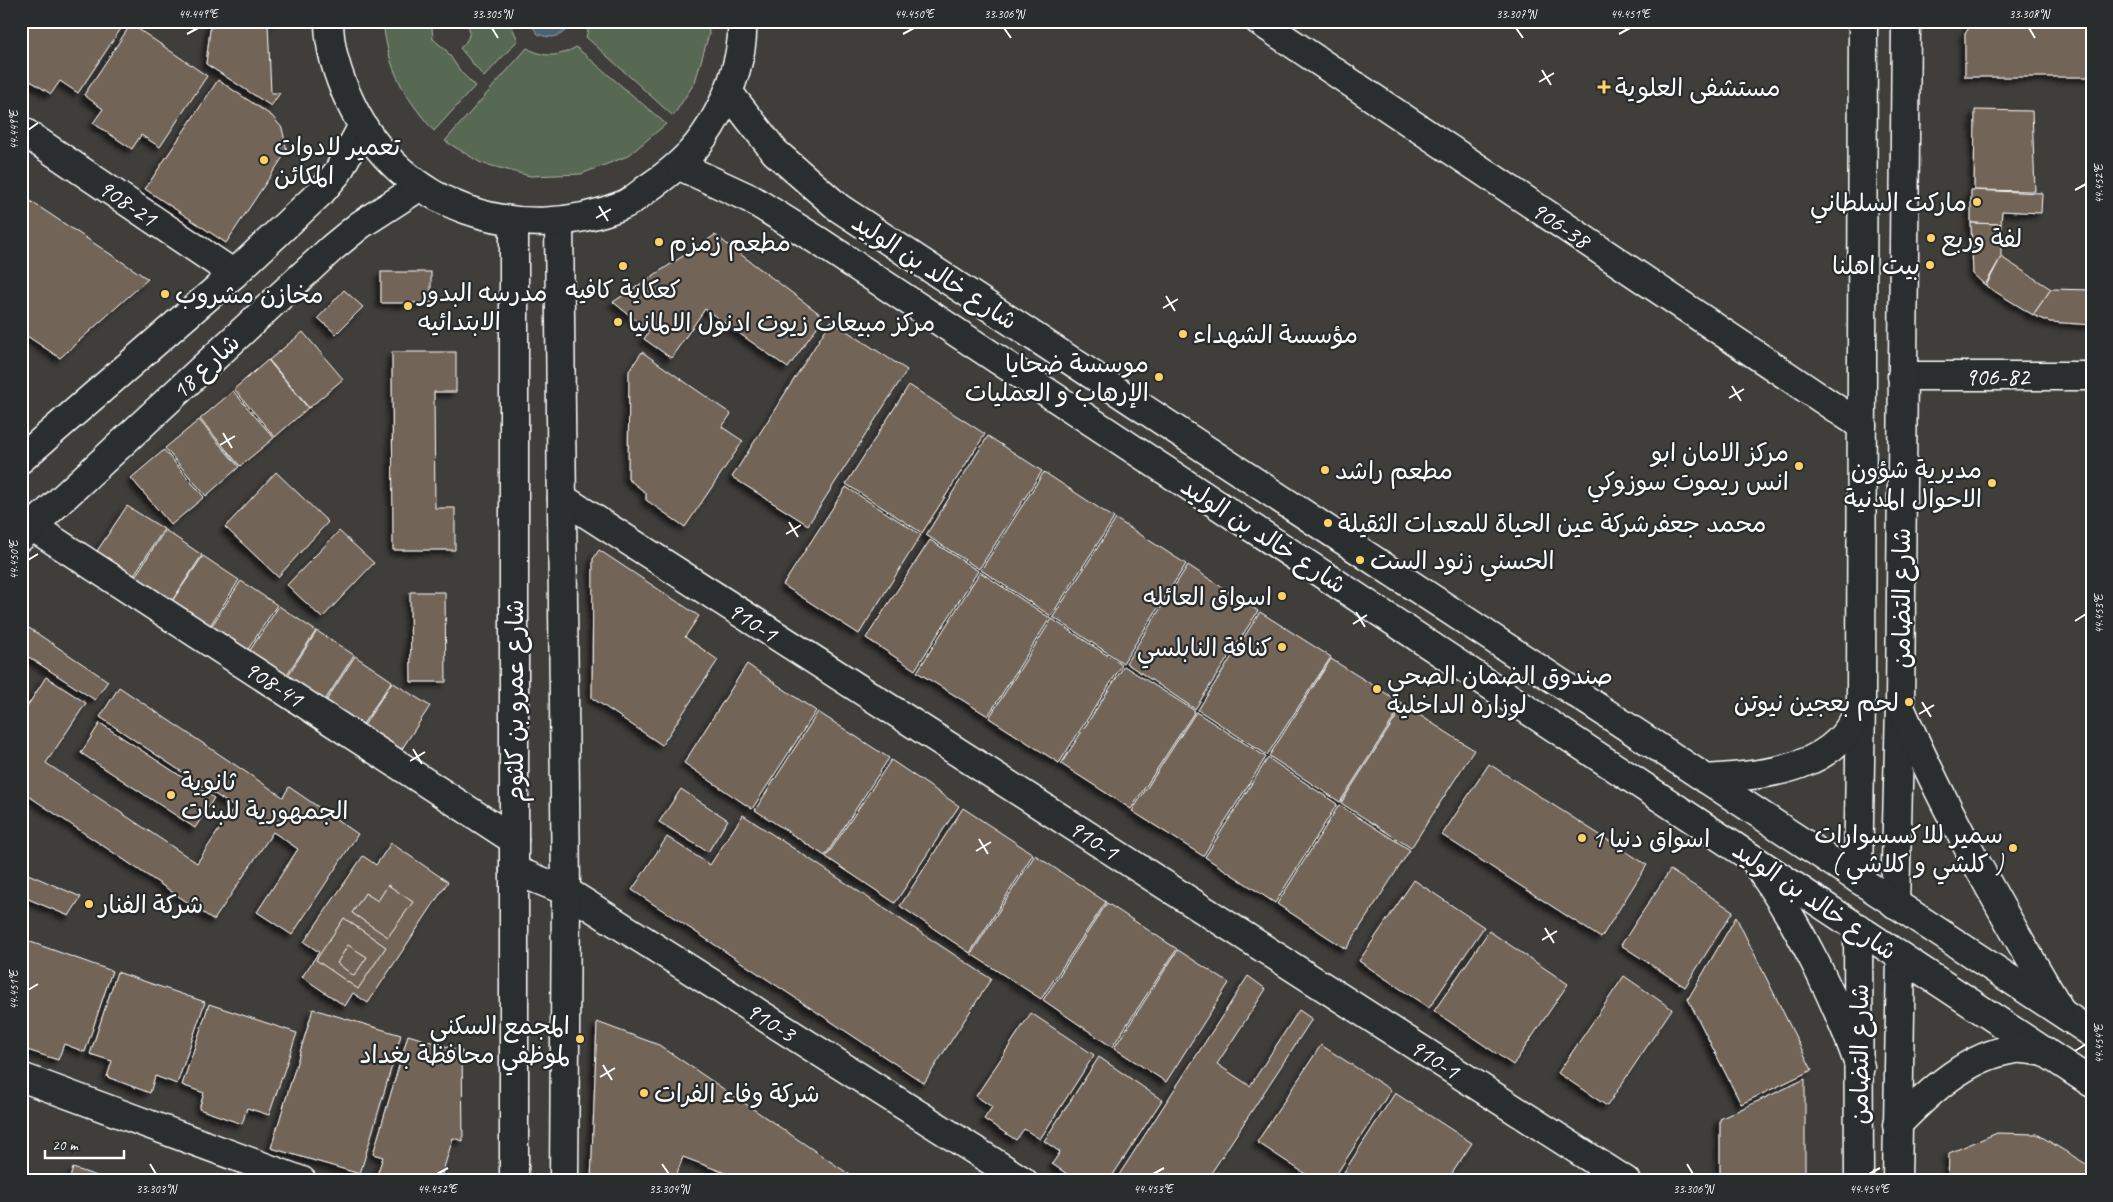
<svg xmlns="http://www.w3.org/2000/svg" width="2113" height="1202" font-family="Caveat,'Playpen Sans Arabic',sans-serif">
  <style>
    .green { fill: #586952; stroke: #acb4a8 }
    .water { fill: #4c6270; stroke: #94a1a9 }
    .building { fill: #726558; stroke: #fff; filter: url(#shadow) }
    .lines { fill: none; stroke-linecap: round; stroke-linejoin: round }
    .minor-casing { stroke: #fff; stroke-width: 31 }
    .tertiary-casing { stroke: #fff; stroke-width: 31 }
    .primary-casing { stroke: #fff; stroke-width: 31 }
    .minor { stroke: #2a2d2e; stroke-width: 28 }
    .tertiary { stroke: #2a2d2e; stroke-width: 28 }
    .primary { stroke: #2a2d2e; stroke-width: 28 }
    .ticks { fill: none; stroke: #fff; stroke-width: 2 }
    .poi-dot { fill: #ffd166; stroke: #2a2d2e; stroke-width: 2 }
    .labels { text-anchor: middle; stroke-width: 4.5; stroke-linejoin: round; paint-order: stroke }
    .poi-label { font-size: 25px; fill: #fff; stroke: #2a2d2e; text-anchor: start }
    .street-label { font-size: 25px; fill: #fff; stroke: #2a2d2e }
    .neatline { fill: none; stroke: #fff; stroke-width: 2 }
    .ticks-label { font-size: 12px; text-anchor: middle; fill: #fff }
  </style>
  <defs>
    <filter id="shadow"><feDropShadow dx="-4.5" dy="4.5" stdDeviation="2.5" flood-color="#0009"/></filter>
  </defs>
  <rect width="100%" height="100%" fill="#403e3b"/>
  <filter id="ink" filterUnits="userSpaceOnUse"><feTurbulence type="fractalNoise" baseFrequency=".02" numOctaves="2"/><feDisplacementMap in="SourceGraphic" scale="10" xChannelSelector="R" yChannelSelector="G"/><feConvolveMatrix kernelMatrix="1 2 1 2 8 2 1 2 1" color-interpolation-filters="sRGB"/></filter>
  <g filter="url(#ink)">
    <!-- green -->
    <g class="green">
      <path d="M 383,21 L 435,21 L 432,27 L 433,39 L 446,50 L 461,72 L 475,86 L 434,131 C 403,95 388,69 383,21 Z"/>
      <path d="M 467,21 L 509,21 L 518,40 L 484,77 L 460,48 C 469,40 472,33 467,21 Z"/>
      <polygon points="591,21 708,21 709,34 695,82 673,116 586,37"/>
      <path d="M 576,47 L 666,124 L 628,156 L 581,174 L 530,176 L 481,163 L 445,141 L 527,48 C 545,58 559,57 576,47 Z"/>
    </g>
    <!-- water -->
    <path class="water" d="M 528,21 L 571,21 C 565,37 552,40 538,34 Z"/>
    <!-- building -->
    <g class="building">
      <polygon points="21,21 126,21 78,93 60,81 51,94 21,75"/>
      <polygon points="211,21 277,21 277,23 268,23 271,93 280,93 271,106 206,64"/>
      <polygon points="1973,21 2092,21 2092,77 1965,77 1965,34"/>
      <polygon points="131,24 207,76 160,147 141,135 132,149 93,123 103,109 84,95"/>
      <polygon points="218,80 272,116 282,128 287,151 226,243 145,189"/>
      <polygon points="1975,110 2032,111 2035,191 1974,190"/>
      <polygon points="1971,190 2042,193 2041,213 2002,211 2001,224 1971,223"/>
      <polygon points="21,195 148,279 60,358 21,332"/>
      <polygon points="1971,223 2001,224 2001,257 1985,285 1973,274"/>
      <polygon points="715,235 824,317 788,368 705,309 671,358 644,339 649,331 613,302"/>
      <polygon points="2001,257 2051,289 2033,315 1986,286"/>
      <rect x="381" y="272" width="50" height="31"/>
      <polygon points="2051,289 2092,290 2092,325 2050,322 2033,315"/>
      <polygon points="344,290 363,307 336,334 318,318"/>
      <polygon points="831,321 907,370 808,525 732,477"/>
      <polygon points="303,332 343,379 309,408 269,360"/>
      <polygon points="392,352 456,352 456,392 434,392 435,508 455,508 455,550 393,550"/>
      <polygon points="642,352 731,414 722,427 743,441 685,527 646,500 646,493 628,479 629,371"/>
      <polygon points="268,360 308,408 275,437 234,389"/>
      <polygon points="909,385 985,434 922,533 846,484"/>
      <polygon points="233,391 274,438 240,466 200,419"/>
      <polygon points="199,420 239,467 206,496 165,448"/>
      <polygon points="988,436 1042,471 979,569 926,535"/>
      <polygon points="164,450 204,497 171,525 131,478"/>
      <polygon points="276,472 328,522 278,577 225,527"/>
      <polygon points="1044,472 1114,518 1051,616 981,570"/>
      <polygon points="846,487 921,535 859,634 783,585"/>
      <polygon points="127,506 164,529 130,581 93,557"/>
      <polygon points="1116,519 1186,564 1123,663 1053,617"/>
      <polygon points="165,530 202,555 168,607 131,583"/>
      <polygon points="339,531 374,563 322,618 287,585"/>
      <polygon points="930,540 978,571 915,670 866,638"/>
      <polygon points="599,550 699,616 685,637 718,660 662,745 592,698 593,559"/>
      <polygon points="203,556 239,580 206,632 168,607"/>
      <polygon points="1188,565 1258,611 1195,709 1126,663"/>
      <polygon points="980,572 1050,618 988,716 917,672"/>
      <polygon points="241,581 277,605 243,657 207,633"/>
      <polygon points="410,592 445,592 446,682 411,682"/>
      <polygon points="279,606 316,631 281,683 245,658"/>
      <polygon points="1260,612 1331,657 1267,755 1198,710"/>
      <polygon points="1052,619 1122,665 1059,763 989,718"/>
      <polygon points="29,628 108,681 95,700 21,652 21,640"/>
      <polygon points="317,631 354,655 320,708 283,683"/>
      <polygon points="355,656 392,681 357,733 321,709"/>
      <polygon points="1331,659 1403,704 1340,802 1269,756"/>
      <polygon points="747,664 816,711 752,809 684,763"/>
      <polygon points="1124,666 1195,711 1131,809 1061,764"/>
      <polygon points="46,677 86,703 46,763 197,863 234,807 100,717 119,687 283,797 289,787 358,834 292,935 257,912 298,849 273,832 214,920 27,795 21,804 21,716"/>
      <polygon points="392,682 430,706 396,758 359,733"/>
      <polygon points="1404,705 1474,750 1411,848 1341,803"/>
      <polygon points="818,712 889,758 825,856 755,810"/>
      <polygon points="1196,712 1266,757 1203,856 1132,811"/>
      <polygon points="100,723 214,798 195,828 81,753"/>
      <polygon points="1268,758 1337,804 1275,903 1205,857"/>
      <polygon points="891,760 959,806 895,903 826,857"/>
      <polygon points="1489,764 1647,865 1601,938 1442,835"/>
      <polygon points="681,789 728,820 708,852 659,822"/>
      <polygon points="1339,805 1410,850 1346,949 1277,904"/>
      <polygon points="963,808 1033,854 970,953 900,906"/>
      <polygon points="743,815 991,979 924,1083 632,890 667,837 710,865"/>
      <polygon points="391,843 448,882 368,1003 353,993 345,1006 302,977 319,952 304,942 363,856 376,865"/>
      <polygon points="1035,855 1106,902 1041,999 971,954"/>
      <polygon points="1670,870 1733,911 1685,987 1621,945"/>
      <polygon points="21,871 81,897 69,916 21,896"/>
      <polygon points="1414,880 1484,927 1429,1008 1359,961"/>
      <polygon points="388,885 413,902 388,937 352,913 365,893 378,901"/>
      <polygon points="1107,903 1177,949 1112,1047 1043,1000"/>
      <polygon points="1736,917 1812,1070 1741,1104 1688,999"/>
      <polygon points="344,918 386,947 358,989 316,960"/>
      <polygon points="1489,931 1568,984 1513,1065 1434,1011"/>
      <polygon points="25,940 112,971 85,1052 64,1044 58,1060 21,1048 21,953"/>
      <polygon points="348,945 367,957 354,976 337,963"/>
      <polygon points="1178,950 1229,983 1166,1082 1114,1048"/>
      <polygon points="117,972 205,1002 177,1084 155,1076 150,1093 107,1077 112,1061 90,1054"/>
      <polygon points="1248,976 1266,989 1217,1064 1250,1086 1299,1010 1312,1019 1206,1181 1115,1181"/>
      <polygon points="1624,976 1672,1009 1607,1106 1558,1073"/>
      <polygon points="209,1004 297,1033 269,1115 247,1108 242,1124 199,1109 204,1093 182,1085"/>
      <polygon points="313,1009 401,1035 360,1174 271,1148"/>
      <polygon points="1031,1013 1094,1055 1040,1139 1024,1129 1016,1140 984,1119 992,1107 976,1096"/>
      <polygon points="597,1022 659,1045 859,1181 746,1181 683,1157 674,1181 591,1181"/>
      <polygon points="408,1035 462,1051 463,1141 453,1138 440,1181 384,1181 376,1178 383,1157 373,1154"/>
      <polygon points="1321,1045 1391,1090 1332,1181 1316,1181 1257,1142"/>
      <polygon points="1099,1057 1162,1100 1109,1181 1103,1181 1092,1173 1087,1181 1078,1181 1052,1164 1060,1152 1044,1141"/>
      <polygon points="1805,1079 1805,1181 1720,1181 1720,1119"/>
      <polygon points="1395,1093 1472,1143 1447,1181 1357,1181 1344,1172"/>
      <polygon points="1997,1133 2037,1134 2091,1167 2090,1181 1948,1181 1949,1153"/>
      <polygon points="73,1168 112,1181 69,1181"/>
      <polygon points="1217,1172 1231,1181 1211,1181"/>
    </g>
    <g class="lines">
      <!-- minor casing -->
      <g class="minor-casing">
        <g id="minor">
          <polyline points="1259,21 1862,426"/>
          <polyline points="21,130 234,274"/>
          <polyline points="1902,376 2092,376"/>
          <polyline points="562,498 1626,1181"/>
          <polyline points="33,527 514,840"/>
          <polyline points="514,870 566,891 1023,1181"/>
          <polyline points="1858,928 1859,1181"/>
          <polyline points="21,1077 302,1181"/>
          <polyline points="1897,1181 1901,957"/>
        </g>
      </g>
      <!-- tertiary casing -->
      <g class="tertiary-casing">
        <g id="tertiary">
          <polyline points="514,222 514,1181"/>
          <polyline points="559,222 566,891 564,1181"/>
          <polyline points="21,459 234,274 322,191 338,172 362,127"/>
          <polyline points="21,537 332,248 360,225 419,187"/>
          <polyline points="1858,879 1861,703 1863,21"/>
          <polyline points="1895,904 1900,707 1906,21"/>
        </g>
      </g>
      <!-- primary casing -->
      <g class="primary-casing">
        <g id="primary">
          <path d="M 329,21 C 329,50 339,79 351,104 C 401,209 518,247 623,205 C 633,201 642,192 651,186 C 681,165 700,147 717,115 C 732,88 744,52 742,21"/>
          <polyline points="729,93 775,152 839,208 2092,1033"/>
          <polyline points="680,166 751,199 820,242 2092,1083"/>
          <path d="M 1900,707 C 1945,811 2001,910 2059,1008"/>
          <path d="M 1706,779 C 1765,775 1841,771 1861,703"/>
          <path d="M 1759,868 C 1799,924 1837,1002 1860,1067"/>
          <path d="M 1897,1125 C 1929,1092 1968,1055 2015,1049 C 2024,1048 2036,1051 2045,1052"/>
        </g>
      </g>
      <!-- minor -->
      <use href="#minor" class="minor"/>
      <!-- tertiary -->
      <use href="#tertiary" class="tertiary"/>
      <!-- primary -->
      <use href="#primary" class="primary"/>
    </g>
  </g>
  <!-- ticks -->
  <path class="ticks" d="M 492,28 L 498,38M 1004,28 L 1011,38M 1516,28 L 1523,38M 2029,28 L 2035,38M 187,34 L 198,28M 903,34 L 914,28M 1619,34 L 1630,28M 1542,70 L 1551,85M 1539,82 L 1554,73M 28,130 L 38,123M 2075,190 L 2086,184M 599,206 L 608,221M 596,218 L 611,209M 1166,296 L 1175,311M 1163,308 L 1178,299M 1732,386 L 1741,401M 1729,398 L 1744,389M 223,433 L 232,448M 220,445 L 235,436M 789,522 L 798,537M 786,534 L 801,525M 28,560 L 38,554M 1356,612 L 1365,627M 2075,621 L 2086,614M 1353,624 L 1367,615M 1922,702 L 1931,717M 1919,714 L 1934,705M 413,749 L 422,764M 410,761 L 425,752M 979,839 L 988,854M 976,851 L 991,842M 1545,928 L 1554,943M 1542,940 L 1557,931M 28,990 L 38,984M 2075,1051 L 2086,1044M 603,1065 L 612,1080M 600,1077 L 615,1068M 150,1164 L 156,1174M 662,1164 L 669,1174M 1687,1164 L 1693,1174M 437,1174 L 448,1168M 1153,1174 L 1164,1168M 1869,1174 L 1880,1168"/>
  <!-- markers -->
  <g class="poi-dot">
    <path d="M1601.5 79.5h5v5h5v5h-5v5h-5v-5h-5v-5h5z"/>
    <circle cx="264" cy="160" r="5"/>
    <circle cx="1977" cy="202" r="5"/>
    <circle cx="1931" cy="238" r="5"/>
    <circle cx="659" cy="242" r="5"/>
    <circle cx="1930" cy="265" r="5"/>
    <circle cx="623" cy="266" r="5"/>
    <circle cx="165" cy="294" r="5"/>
    <circle cx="408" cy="306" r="5"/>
    <circle cx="618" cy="322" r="5"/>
    <circle cx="1183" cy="334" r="5"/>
    <circle cx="1159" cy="377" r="5"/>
    <circle cx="1799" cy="466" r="5"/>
    <circle cx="1325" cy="470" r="5"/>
    <circle cx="1992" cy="483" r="5"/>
    <circle cx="1328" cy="523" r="5"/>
    <circle cx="1360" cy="560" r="5"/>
    <circle cx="1282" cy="596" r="5"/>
    <circle cx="1282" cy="647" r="5"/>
    <circle cx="1377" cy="689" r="5"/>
    <circle cx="1909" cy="702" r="5"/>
    <circle cx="171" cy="795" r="5"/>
    <circle cx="1582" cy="838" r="5"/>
    <circle cx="2013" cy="848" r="5"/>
    <circle cx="89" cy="904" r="5"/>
    <circle cx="580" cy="1039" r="5"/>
    <circle cx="644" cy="1093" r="5"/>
  </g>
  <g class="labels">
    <!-- poi labels -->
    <g class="poi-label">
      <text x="1615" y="96">مستشفى العلوية</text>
      <text x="274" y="155">تعمير لادوات<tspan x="274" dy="29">المكائن</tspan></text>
      <text x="1967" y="211" text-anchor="end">ماركت السلطاني</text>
      <text x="1941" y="247">لفة وربع</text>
      <text x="669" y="251">مطعم زمزم</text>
      <text x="1920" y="274" text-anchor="end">بيت اهلنا</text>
      <text x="623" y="298" text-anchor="middle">كعكاية كافيه</text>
      <text x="418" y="301">مدرسه البدور<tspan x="418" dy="29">الابتدائيه</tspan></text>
      <text x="175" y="303">مخازن مشروب</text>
      <text x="628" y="331">مركز مبيعات زيوت ادنول الالمانيا</text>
      <text x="1193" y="343">مؤسسة الشهداء</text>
      <text x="1149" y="372" text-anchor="end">موسسة ضحايا<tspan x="1149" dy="29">الإرهاب و العمليات</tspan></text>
      <text x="1789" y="461" text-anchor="end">مركز الامان ابو<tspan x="1789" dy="29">انس ريموت سوزوكي</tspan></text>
      <text x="1982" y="478" text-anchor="end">مديرية شؤون<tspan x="1982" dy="29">الاحوال المدنية</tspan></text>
      <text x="1335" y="479">مطعم راشد</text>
      <text x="1338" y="532">محمد جعفرشركة عين الحياة للمعدات الثقيلة</text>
      <text x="1370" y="569">الحسني زنود الست</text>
      <text x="1272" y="605" text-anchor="end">اسواق العائله</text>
      <text x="1272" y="656" text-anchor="end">كنافة النابلسي</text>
      <text x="1387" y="684">صندوق الضمان الصحي<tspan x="1387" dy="29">لوزاره الداخليه</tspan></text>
      <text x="1899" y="711" text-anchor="end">لحم بعجين نيوتن</text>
      <text x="181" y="790">ثانوية<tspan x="181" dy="29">الجمهورية للبنات</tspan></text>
      <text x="2003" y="843" text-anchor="end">سمير للاكسسوارات<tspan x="2003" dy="29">( كلشي و كلاشي )</tspan></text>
      <text x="1592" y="847">اسواق دنيا 1</text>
      <text x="99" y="913">شركة الفنار</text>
      <text x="570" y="1034" text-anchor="end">المجمع السكني<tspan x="570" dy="29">لموظفي محافظة بغداد</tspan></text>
      <text x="654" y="1102">شركة وفاء الفرات</text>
    </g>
    <!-- street labels -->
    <g class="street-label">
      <text transform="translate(128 202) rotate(34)" y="9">908-21</text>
      <text transform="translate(1561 224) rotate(34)" y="9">906-38</text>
      <text transform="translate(935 271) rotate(33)" y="9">شارع خالد بن الوليد</text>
      <text transform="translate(205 366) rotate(-43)" y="9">شارع 18</text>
      <text x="1997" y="385">906-82</text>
      <text transform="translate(1264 535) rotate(33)" y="9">شارع خالد بن الوليد</text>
      <text transform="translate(1901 598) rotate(-90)" y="9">شارع التضامن</text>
      <text transform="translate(753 621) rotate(33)" y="9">910-1</text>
      <text transform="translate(274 683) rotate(33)" y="9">908-41</text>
      <text transform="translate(514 701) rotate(-90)" y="9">شارع عمرو بن كلثوم</text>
      <text transform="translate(1094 839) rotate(33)" y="9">910-1</text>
      <text transform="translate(1815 900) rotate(34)" y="9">شارع خالد بن الوليد</text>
      <text transform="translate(771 1021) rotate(32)" y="9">910-3</text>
      <text transform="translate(1859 1054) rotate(-90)" y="9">شارع التضامن</text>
      <text transform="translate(1435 1058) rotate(33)" y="9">910-1</text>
    </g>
  </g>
  <!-- margin -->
  <rect width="2113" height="1202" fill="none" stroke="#2a2d2e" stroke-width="55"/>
  <!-- scale -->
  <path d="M45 1150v8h79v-8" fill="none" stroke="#ffffff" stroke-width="2.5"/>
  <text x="52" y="1150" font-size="15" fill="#ffffff" stroke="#2a2d2e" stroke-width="4" paint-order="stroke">20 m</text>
  <rect x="28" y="28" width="2058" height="1146" class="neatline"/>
  <g class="ticks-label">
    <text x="198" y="18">44.449°E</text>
    <text x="492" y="18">33.305°N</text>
    <text x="914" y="18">44.450°E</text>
    <text x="1004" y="18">33.306°N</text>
    <text x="1516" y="18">33.307°N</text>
    <text x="1630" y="18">44.451°E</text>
    <text x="2029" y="18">33.308°N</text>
    <text transform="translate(14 130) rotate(-90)" y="4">44.449°E</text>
    <text transform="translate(2099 184) rotate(-90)" y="4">44.452°E</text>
    <text transform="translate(14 560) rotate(-90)" y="4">44.450°E</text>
    <text transform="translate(2099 614) rotate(-90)" y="4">44.453°E</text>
    <text transform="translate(14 990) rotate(-90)" y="4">44.451°E</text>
    <text transform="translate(2099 1044) rotate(-90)" y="4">44.454°E</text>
    <text x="156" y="1193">33.303°N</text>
    <text x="437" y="1193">44.452°E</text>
    <text x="669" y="1193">33.304°N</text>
    <text x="1153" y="1193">44.453°E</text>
    <text x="1693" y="1193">33.306°N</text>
    <text x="1869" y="1193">44.454°E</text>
  </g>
</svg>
